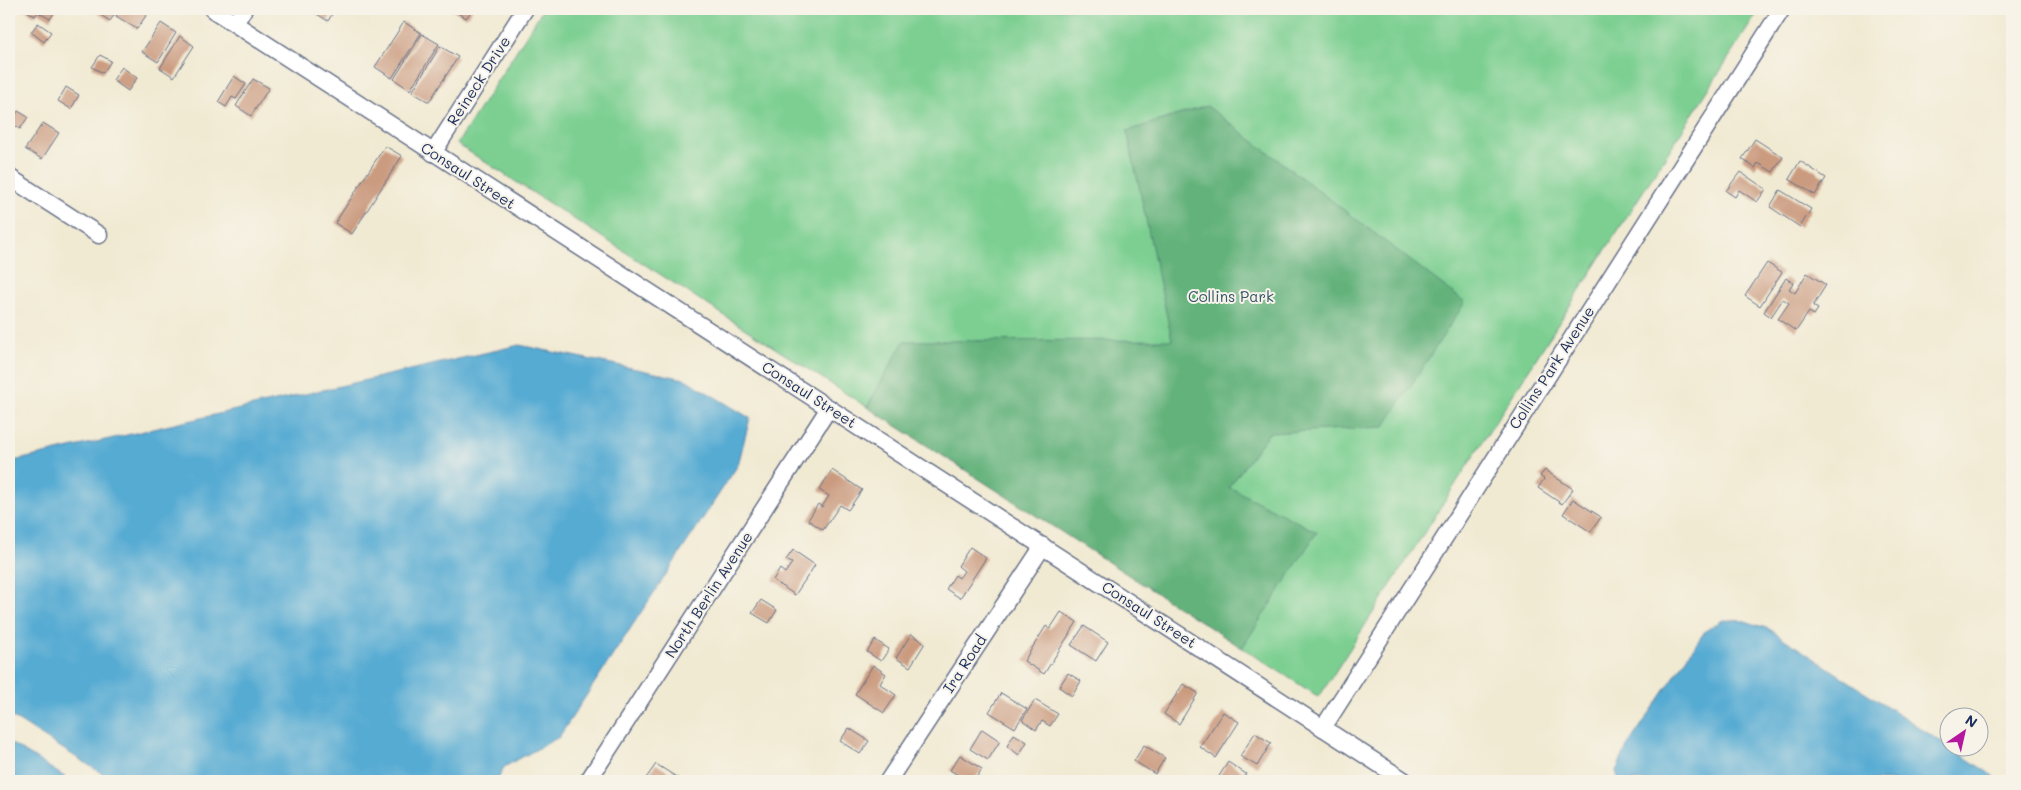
<svg xmlns="http://www.w3.org/2000/svg" width="2021" height="790" font-family="Mali,sans-serif">
  <style>
    .green { fill: #7bcf91; stroke: #4b7f78 }
    .forest { fill: #64b27b; stroke: #40706c }
    .water { fill: #56abd3; stroke: #386d98 }
    .building { fill: #cb9b80 }
    .lines { fill: none; stroke-linecap: round; stroke-linejoin: round }
    .minor-casing { stroke: #667087; stroke-width: 19 }
    .minor { stroke: #fff; stroke-width: 16 }
    .labels { text-anchor: middle; stroke-width: 4; stroke-linejoin: round; paint-order: stroke }
    .street-label { font-size: 15px; fill: #1b2f5e; stroke: #f7f3e8 }
    .park-label { font-size: 15px; fill: #33576b; stroke: #f7f3e8 }
  </style>
  <rect width="100%" height="100%" fill="#f7f3e8"/>
  <filter id="ink" filterUnits="userSpaceOnUse"><feTurbulence type="fractalNoise" baseFrequency=".02" numOctaves="2"/><feDisplacementMap in="SourceGraphic" scale="10" xChannelSelector="R" yChannelSelector="G"/><feConvolveMatrix kernelMatrix="1 2 1 2 8 2 1 2 1" color-interpolation-filters="sRGB"/></filter>
  <filter id="wash" filterUnits="userSpaceOnUse"><feTurbulence type="fractalNoise" baseFrequency=".0096" numOctaves="4" result="noise"/><feDisplacementMap in="SourceGraphic" scale="20" xChannelSelector="R" yChannelSelector="G"/><feGaussianBlur stdDeviation="1.12" result="paint"/><feColorMatrix in="noise" values="0 0 0 0 0 0 0 0 0 0 0 0 0 0 0 0 0 1.4 0 .05"/><feComposite in="paint" operator="in"/></filter>
  <g filter="url(#wash)">
    <rect width="100%" height="100%" fill="#f1ead3"/>
    <!-- green -->
    <polygon class="green" points="543,9 1760,9 1319,697 457,144"/>
    <!-- forest -->
    <polygon class="forest" points="1207,106 1465,302 1384,427 1269,433 1229,487 1317,532 1242,648 867,407 904,341 1172,340 1127,131"/>
    <!-- water -->
    <g class="water">
      <polygon points="519,345 685,379 750,418 738,465 559,737 504,767 497,781 114,781 9,715 9,462"/>
      <polygon points="1723,620 1745,621 1769,629 2001,781 1619,781 1616,771 1628,745 1705,631"/>
      <polygon points="9,742 71,781 9,781"/>
    </g>
    <g id="blocks">
      <!-- building -->
      <g class="building">
        <polygon points="24,9 57,9 50,19 38,12 35,16"/>
        <polygon points="96,9 118,9 110,21 94,11"/>
        <polygon points="120,9 145,9 149,11 137,29 116,16"/>
        <polygon points="309,9 335,9 328,21"/>
        <polygon points="451,9 473,9 466,18"/>
        <polygon points="404,22 421,33 392,78 375,67"/>
        <polygon points="38,23 51,32 44,42 31,32"/>
        <polygon points="161,23 176,33 158,62 142,52"/>
        <polygon points="422,34 439,44 410,90 394,79"/>
        <polygon points="180,36 194,46 174,77 160,68"/>
        <polygon points="440,46 458,57 429,102 412,92"/>
        <polygon points="100,55 111,61 103,73 92,67"/>
        <polygon points="122,67 137,78 128,91 113,80"/>
        <polygon points="234,76 246,84 236,99 232,97 226,107 218,102"/>
        <polygon points="253,79 269,88 251,116 236,106"/>
        <polygon points="66,87 79,95 71,109 58,101"/>
        <polygon points="18,111 28,117 20,129 11,123"/>
        <polygon points="43,123 59,133 42,159 25,149"/>
        <polygon points="1755,139 1783,157 1773,172 1758,163 1755,168 1742,159"/>
        <polygon points="385,146 402,156 352,234 335,223"/>
        <polygon points="1800,161 1826,178 1815,195 1789,179"/>
        <polygon points="1740,172 1766,189 1757,202 1739,190 1735,197 1726,191"/>
        <polygon points="1780,190 1811,209 1800,227 1770,207"/>
        <polygon points="1767,263 1782,272 1760,306 1745,296"/>
        <polygon points="1807,273 1826,285 1813,306 1818,309 1814,315 1809,312 1796,331 1778,319 1789,303 1783,299 1771,317 1764,312 1786,278 1793,283 1789,289 1795,293"/>
        <polygon points="832,470 862,490 848,510 840,505 823,530 808,520 818,504 822,507 829,496 819,490"/>
        <polygon points="1545,470 1573,489 1562,504 1538,488 1544,479 1540,476"/>
        <polygon points="1573,499 1601,517 1591,532 1563,514"/>
        <polygon points="970,547 986,558 960,598 946,589 955,575 959,578 964,571 958,566"/>
        <polygon points="793,550 815,565 795,595 773,580 780,569 785,573 792,563 786,560"/>
        <polygon points="761,600 777,610 769,623 752,613"/>
        <polygon points="1061,612 1077,622 1044,674 1024,661 1046,626 1050,629"/>
        <polygon points="1084,626 1108,642 1096,661 1071,645"/>
        <polygon points="911,634 925,643 910,667 896,658"/>
        <polygon points="875,640 889,649 881,661 867,652"/>
        <polygon points="873,665 886,674 880,684 896,695 884,713 855,694"/>
        <polygon points="1068,673 1081,681 1072,696 1059,687"/>
        <polygon points="1183,684 1198,693 1179,724 1164,714"/>
        <polygon points="1001,693 1027,709 1015,728 989,712"/>
        <polygon points="1035,700 1058,714 1050,726 1042,721 1036,730 1022,720"/>
        <polygon points="1223,712 1239,722 1216,758 1200,747"/>
        <polygon points="849,728 869,741 860,754 840,741"/>
        <polygon points="982,729 1000,741 988,760 970,749"/>
        <polygon points="1255,733 1271,743 1257,766 1240,756"/>
        <polygon points="1014,734 1027,742 1019,755 1007,746"/>
        <polygon points="1144,745 1165,758 1155,774 1134,761"/>
        <polygon points="960,755 982,769 974,781 967,781 950,770"/>
        <polygon points="1228,762 1246,774 1242,781 1216,781"/>
        <polygon points="656,764 681,780 680,781 644,781"/>
      </g>
    </g>
  </g>
  <g filter="url(#ink)">
    <use href="#blocks" fill-opacity="0" stroke="#667087" stroke-width="1"/>
    <g class="lines">
      <!-- minor casing -->
      <g class="minor-casing">
        <g id="minor">
          <polyline points="212,9 1405,781"/>
          <polyline points="235,23 244,9"/>
          <polyline points="433,153 525,9"/>
          <polyline points="9,177 99,235"/>
          <polyline points="1323,728 1782,9"/>
          <polyline points="588,781 829,408"/>
          <polyline points="888,781 1043,546"/>
        </g>
      </g>
      <!-- minor -->
      <use href="#minor" class="minor"/>
    </g>
  </g>
  <g class="labels">
    <!-- street labels -->
    <g class="street-label">
      <text transform="translate(479 81) rotate(-57)" y="5">Reineck Drive</text>
      <text transform="translate(468 176) rotate(33)" y="5">Consaul Street</text>
      <text transform="translate(1552 368) rotate(-57)" y="5">Collins Park Avenue</text>
      <text transform="translate(809 395) rotate(33)" y="5">Consaul Street</text>
      <text transform="translate(709 595) rotate(-57)" y="5">North Berlin Avenue</text>
      <text transform="translate(1149 615) rotate(33)" y="5">Consaul Street</text>
      <text transform="translate(965 664) rotate(-57)" y="5">Ira Road</text>
    </g>
    <!-- park labels -->
    <g class="park-label">
      <text x="1231" y="302">Collins Park</text>
    </g>
  </g>
  <!-- margin -->
  <rect width="2021" height="790" fill="none" stroke="#f7f3e8" stroke-width="30"/>
  <!-- north arrow -->
  <g transform="translate(1964 732) rotate(34)"><circle r="24" fill="#f7f3e8" stroke="#9fa5b1"/>
  <path d="M0-4L9 19L0 12L-9 19Z" fill="#b5179e"/>
  <text y="-8" font-size="14" font-weight="bold" text-anchor="middle" fill="#1b2f5e">N</text>
  </g>
</svg>
